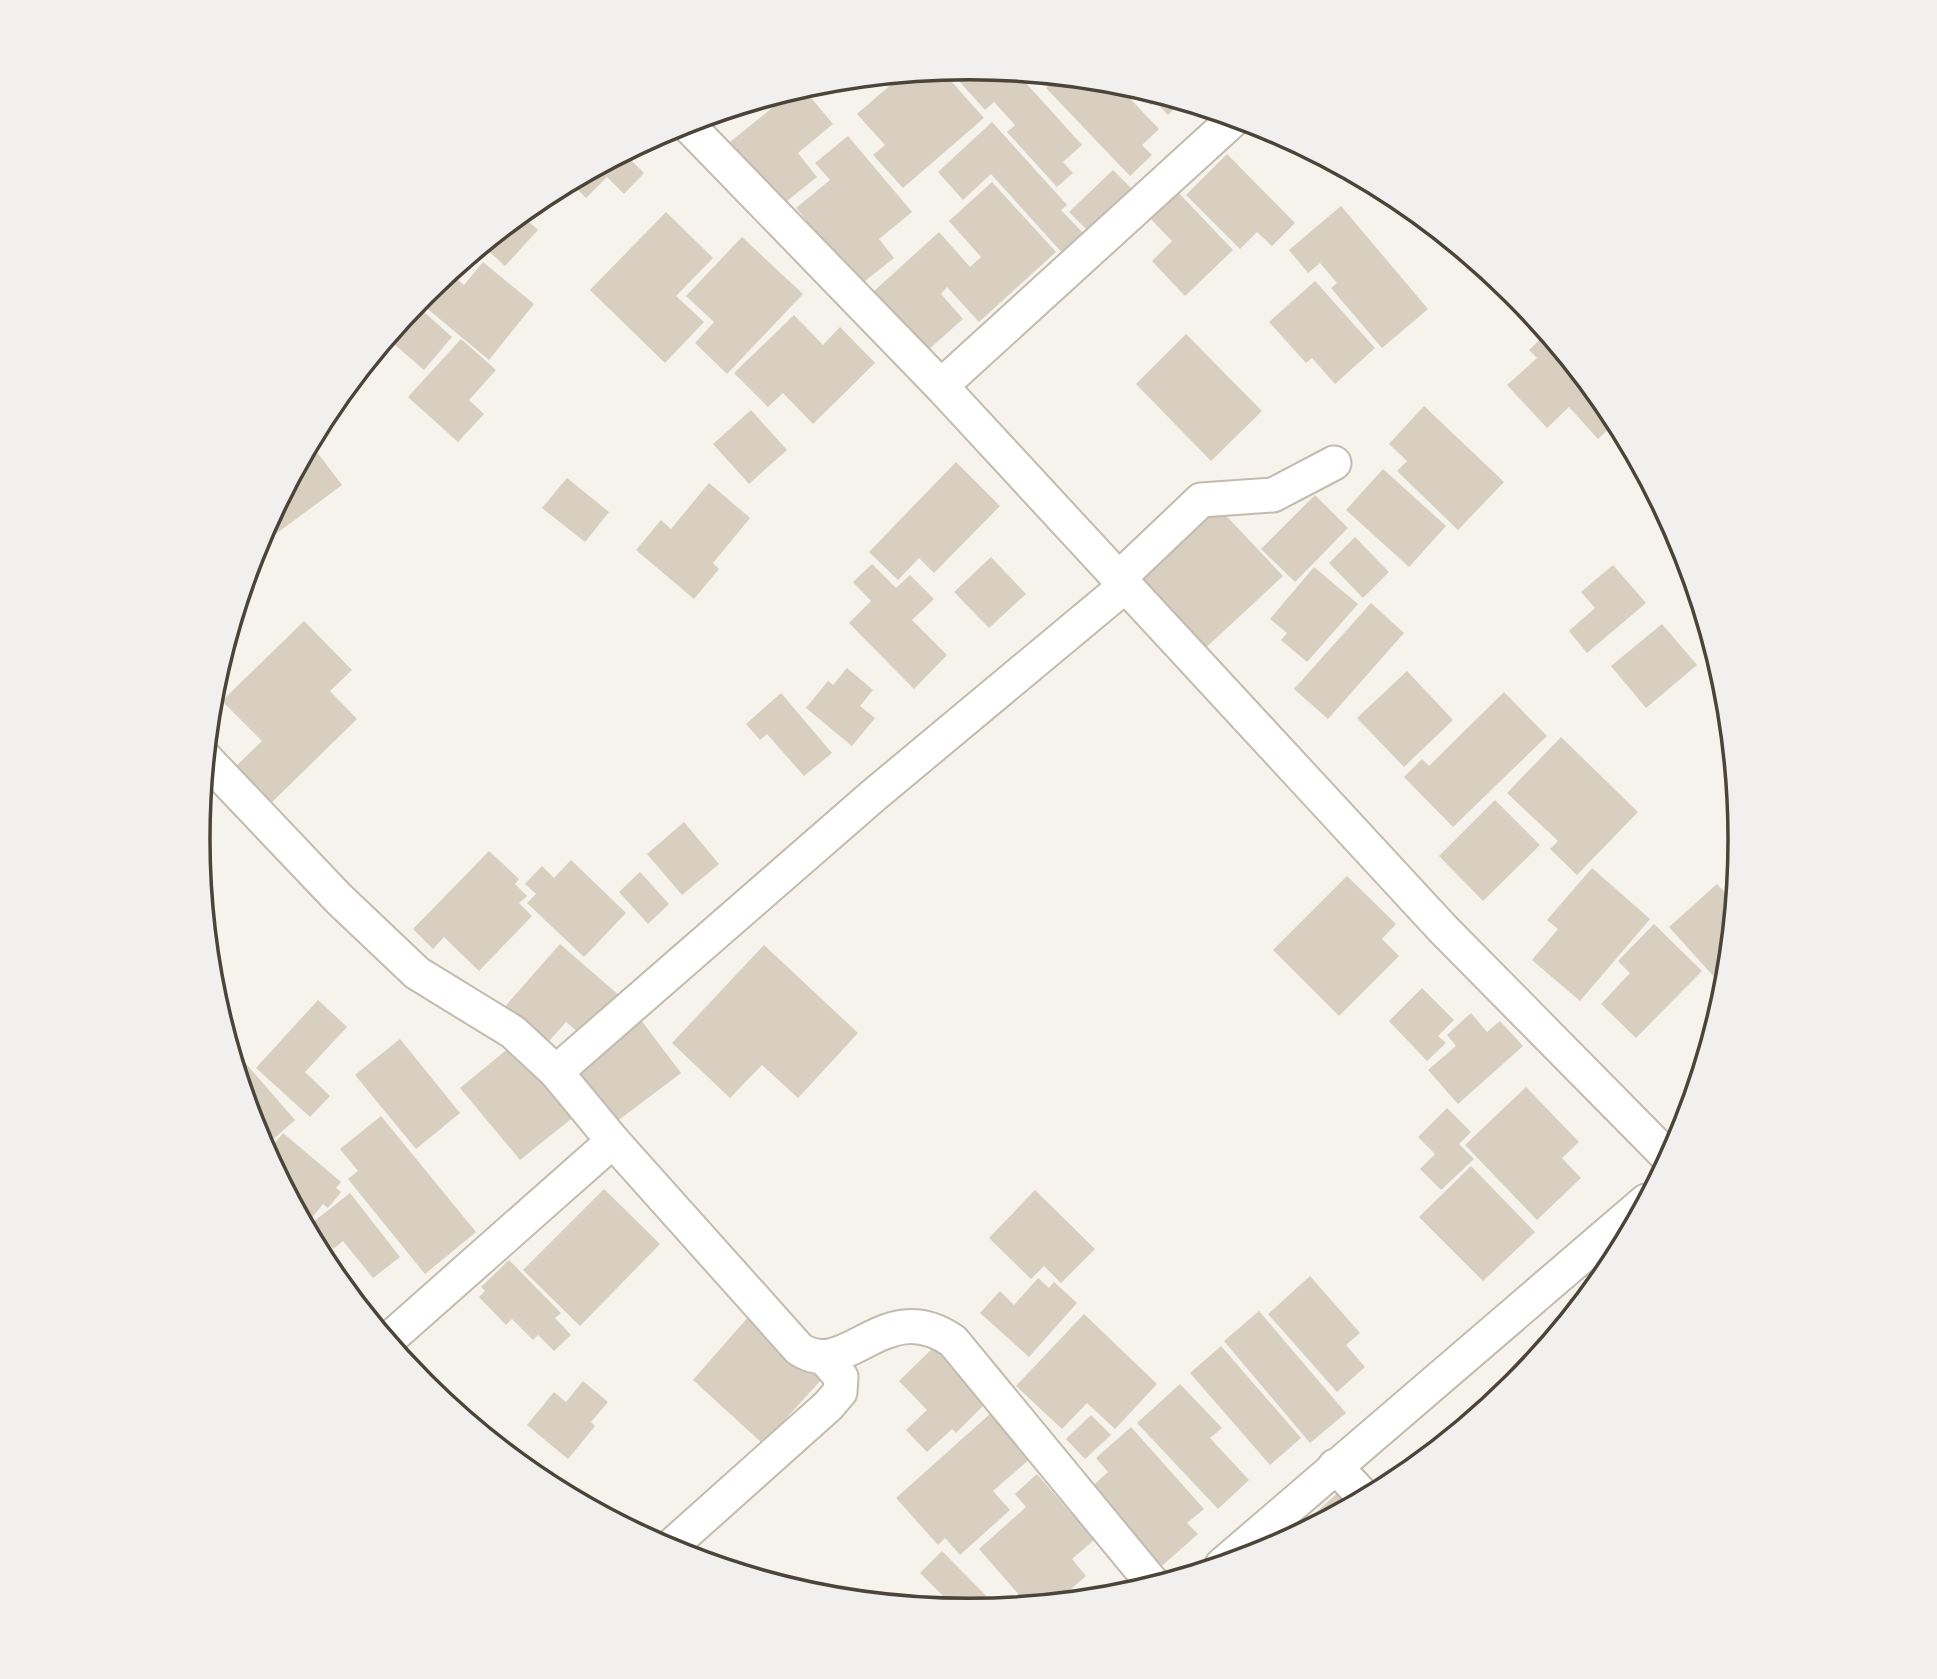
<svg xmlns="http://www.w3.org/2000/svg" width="1937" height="1679" font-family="'Open Sans',sans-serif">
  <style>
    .building { fill: #d8cfc1 }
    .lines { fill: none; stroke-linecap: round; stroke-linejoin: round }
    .minor-casing { stroke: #c2bbae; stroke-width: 37 }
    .minor { stroke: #fff; stroke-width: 33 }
    .rim { fill: none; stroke: #4b4439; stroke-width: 3.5 }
  </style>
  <rect width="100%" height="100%" fill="#f6f3ec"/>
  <!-- building -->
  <g class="building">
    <polygon points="973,69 1017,73 1082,145 1063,162 1073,173 1057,187 1007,132 1015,125 994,102 985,110 959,81"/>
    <polygon points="951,70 956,76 951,81 984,118 903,188 873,155 885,145 857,114 902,75"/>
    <polygon points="1057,77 1115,83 1159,129 1142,145 1152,155 1130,176 1046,88"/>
    <polygon points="1133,87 1171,99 1181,102 1168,115 1155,101 1151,105"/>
    <polygon points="803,88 833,124 798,153 817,177 782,205 730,142 793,91"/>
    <polygon points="767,99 750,113 744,105"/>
    <polygon points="992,122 1067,205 1061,210 1086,236 1065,256 991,174 963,200 938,172"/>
    <polygon points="848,136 912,212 879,239 894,258 860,285 796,208 830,180 815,163"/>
    <polygon points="624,153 644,173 624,194 607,177 586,198 570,182"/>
    <polygon points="1227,154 1295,223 1272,246 1257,232 1240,249 1186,195"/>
    <polygon points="1322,158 1347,171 1338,178"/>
    <polygon points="1113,170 1137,194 1093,236 1069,212"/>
    <polygon points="992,182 1056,252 979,322 947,287 941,294 963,319 919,358 896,317 873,292 939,232 970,267 981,257 949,221"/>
    <polygon points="1174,188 1233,250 1185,296 1152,261 1172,241 1147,215"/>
    <polygon points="1341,206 1428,309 1382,348 1331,288 1337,283 1320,263 1308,273 1289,250"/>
    <polygon points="666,212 713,258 676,296 704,322 665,363 590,290"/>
    <polygon points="521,214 538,230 505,266 482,245"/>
    <polygon points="742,237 803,294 727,374 695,343 714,322 686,296"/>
    <polygon points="476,251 479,253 457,279 464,285 483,262 534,304 489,360 418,301"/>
    <polygon points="1315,281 1375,348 1335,384 1312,358 1306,363 1269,322"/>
    <polygon points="415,304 452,337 424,370 387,338"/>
    <polygon points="794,315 823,345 840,327 875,363 813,424 783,393 768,407 734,373"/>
    <polygon points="1186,334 1262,411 1211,461 1136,384"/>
    <polygon points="1546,334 1616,422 1598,439 1569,407 1547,428 1507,385 1537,358 1529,350"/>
    <polygon points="461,339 496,370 469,400 484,414 458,442 408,397"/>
    <polygon points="1424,406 1504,482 1458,530 1397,471 1407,461 1389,444"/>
    <polygon points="751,410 787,450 749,484 713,444"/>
    <polygon points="310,443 342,485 269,539 263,531"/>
    <polygon points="956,462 1000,506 934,573 919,558 898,580 869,552"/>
    <polygon points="1383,469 1446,526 1409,567 1346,510"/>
    <polygon points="567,478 609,512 585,542 542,508"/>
    <polygon points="709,483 750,518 713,563 719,569 694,599 636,550 661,520 671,529"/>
    <polygon points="1315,495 1348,528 1295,582 1261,549"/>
    <polygon points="1216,505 1283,576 1199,654 1132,584"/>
    <polygon points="1355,537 1389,572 1363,598 1329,563"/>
    <polygon points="991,557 1026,594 989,628 954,592"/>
    <polygon points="872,564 896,588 910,575 934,599 912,620 947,655 914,689 849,623 871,601 853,582"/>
    <polygon points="1613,565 1646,603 1587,653 1569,631 1595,608 1581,592"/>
    <polygon points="1314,567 1358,604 1307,662 1281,640 1287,633 1270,619"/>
    <polygon points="1371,603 1404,633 1328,719 1294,689"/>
    <polygon points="304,621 352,670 330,691 357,719 264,810 229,773 262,741 222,701"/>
    <polygon points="1662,624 1697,665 1646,708 1611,666"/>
    <polygon points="847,668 873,690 860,706 875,718 852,746 806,708 828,681 833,685"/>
    <polygon points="1407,671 1453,720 1404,767 1357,718"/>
    <polygon points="1504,692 1547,736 1453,827 1404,777 1422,759 1429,766"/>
    <polygon points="781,693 832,753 804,776 767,734 760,740 746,724"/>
    <polygon points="1561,737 1638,812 1577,875 1550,849 1558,841 1507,793"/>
    <polygon points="1495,800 1540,845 1483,901 1439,856"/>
    <polygon points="684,822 719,864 682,895 647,854"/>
    <polygon points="489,851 519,879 515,884 527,896 519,903 532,916 479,971 444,937 433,949 413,929"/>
    <polygon points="571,860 626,913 584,957 527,903 536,894 525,884 542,866 554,878"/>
    <polygon points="1592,868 1650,919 1580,1001 1532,960 1558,929 1547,920"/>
    <polygon points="640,872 669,904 648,924 619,892"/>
    <polygon points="1347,876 1396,924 1382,939 1399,956 1339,1016 1273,950"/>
    <polygon points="1717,884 1734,903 1725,989 1669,927"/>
    <polygon points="1654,924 1702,971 1636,1038 1601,1004 1630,973 1618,961"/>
    <polygon points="560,944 621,997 585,1038 566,1022 543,1048 501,1011"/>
    <polygon points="764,945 858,1033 798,1098 762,1065 730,1098 672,1043"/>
    <polygon points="1422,988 1454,1020 1438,1036 1446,1043 1427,1061 1389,1021"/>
    <polygon points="318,1000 347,1027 305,1072 330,1096 310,1117 256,1068"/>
    <polygon points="1471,1013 1487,1032 1500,1021 1523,1046 1458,1104 1428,1070 1456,1046 1447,1035"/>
    <polygon points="638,1016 681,1073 616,1122 574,1065"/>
    <polygon points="400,1039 460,1113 416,1149 355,1075"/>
    <polygon points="516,1042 576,1115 520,1160 460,1088"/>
    <polygon points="228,1043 295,1120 263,1148 256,1134"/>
    <polygon points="1526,1087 1579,1142 1562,1158 1581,1178 1537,1220 1465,1145"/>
    <polygon points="1447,1108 1471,1132 1459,1144 1474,1159 1441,1190 1420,1169 1435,1154 1418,1137"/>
    <polygon points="381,1116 476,1232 425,1274 348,1179 358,1171 340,1149"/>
    <polygon points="283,1133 341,1182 336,1188 341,1192 328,1208 323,1204 311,1219 293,1203 266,1154"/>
    <polygon points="1471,1166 1535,1232 1483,1281 1419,1217"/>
    <polygon points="604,1189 660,1244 580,1326 523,1270"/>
    <polygon points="1035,1190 1095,1249 1061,1283 1044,1266 1031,1279 989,1238"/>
    <polygon points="350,1193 400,1257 373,1278 343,1241 333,1249 312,1223"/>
    <polygon points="316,1234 369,1305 362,1310 327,1268 311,1238"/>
    <polygon points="509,1260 561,1313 555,1318 571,1335 554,1351 538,1335 533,1340 512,1319 506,1325 479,1297 485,1291 481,1287"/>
    <polygon points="1310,1276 1360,1333 1346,1345 1365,1367 1337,1392 1268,1314"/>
    <polygon points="1038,1278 1049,1288 1054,1282 1077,1303 1029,1357 980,1313 1000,1291 1014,1305"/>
    <polygon points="1259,1311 1346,1413 1310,1443 1224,1341"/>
    <polygon points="1084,1314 1157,1384 1115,1429 1087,1403 1062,1429 1016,1386"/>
    <polygon points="749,1316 821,1380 763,1444 693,1380"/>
    <polygon points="935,1346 987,1402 956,1433 952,1429 927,1452 906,1430 927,1410 899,1381"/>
    <polygon points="1221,1346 1301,1438 1270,1465 1190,1373"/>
    <polygon points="583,1381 608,1402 591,1422 595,1426 568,1459 527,1425 554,1392 566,1402"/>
    <polygon points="1180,1384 1222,1428 1210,1438 1249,1480 1218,1509 1137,1423"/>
    <polygon points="991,1413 1031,1458 993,1491 1010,1510 960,1555 945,1538 938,1545 896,1498"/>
    <polygon points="1091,1415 1111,1435 1085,1459 1066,1439"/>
    <polygon points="1131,1427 1204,1509 1187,1523 1198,1534 1156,1571 1086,1492 1108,1472 1096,1458"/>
    <polygon points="1037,1474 1094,1540 1072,1559 1086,1576 1056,1602 1028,1605 979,1549 1026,1507 1015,1494"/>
    <polygon points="1343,1488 1356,1503 1304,1531 1300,1527"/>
    <polygon points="942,1551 998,1608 956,1609 920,1573"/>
  </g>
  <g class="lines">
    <!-- minor casing -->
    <g class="minor-casing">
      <g id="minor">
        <polyline points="686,123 941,386 1443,929 1669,1158"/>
        <polyline points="941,386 1235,118"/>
        <polyline points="1118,579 1201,500 1273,495 1334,463"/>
        <path d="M 205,758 L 339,899 L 417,973 L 513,1032 L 556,1072 L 613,1141 L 799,1349 C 848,1382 884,1293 953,1341 L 1154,1585"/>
        <polyline points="556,1072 874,795 1125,586"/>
        <polyline points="387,1341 613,1141"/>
        <polyline points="1335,1466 1365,1498"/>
        <polyline points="668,1549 828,1406 840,1392 841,1377 825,1359"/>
        <polyline points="1222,1565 1646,1201"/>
      </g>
    </g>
    <!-- minor -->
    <use href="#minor" class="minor"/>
  </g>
  <!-- crop -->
  <path d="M0 0H1937V1679H0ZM210 839a759 759 0 1 1 1518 0a759 759 0 1 1-1518 0Z" fill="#f1f0ef" fill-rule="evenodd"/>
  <path class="rim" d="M210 839a759 759 0 1 1 1518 0a759 759 0 1 1-1518 0Z"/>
</svg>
